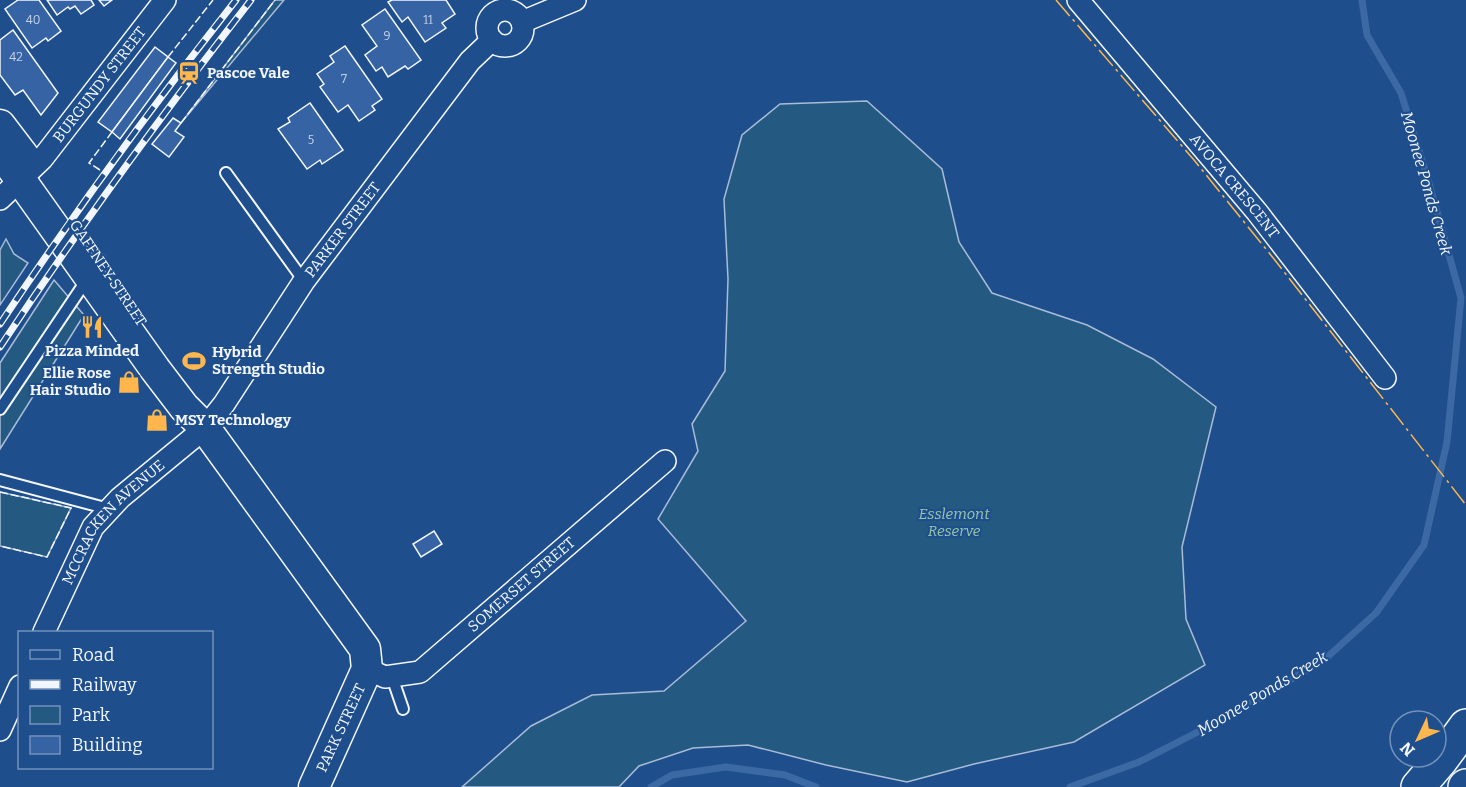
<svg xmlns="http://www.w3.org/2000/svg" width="1466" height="787" font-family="Bitter,serif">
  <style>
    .green { fill: #245a82; stroke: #a8bbd7; stroke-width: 1.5 }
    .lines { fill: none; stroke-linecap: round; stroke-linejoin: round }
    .stream { stroke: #3b69a3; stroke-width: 7 }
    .building { fill: #3563a3; stroke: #f2f6ff; stroke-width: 1.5 }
    .service-casing { stroke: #f2f6ff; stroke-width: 14 }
    .minor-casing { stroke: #f2f6ff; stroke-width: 24 }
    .secondary-casing { stroke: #f2f6ff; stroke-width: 33 }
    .primary-casing { stroke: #f2f6ff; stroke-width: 36 }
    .service { stroke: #1f4e8c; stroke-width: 10 }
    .minor { stroke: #1f4e8c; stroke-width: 21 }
    .secondary { stroke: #1f4e8c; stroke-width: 30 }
    .primary { stroke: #1f4e8c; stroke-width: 33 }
    .rail-casing { stroke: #f2f6ff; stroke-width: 7 }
    .rail { stroke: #1f4e8c; stroke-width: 4.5; stroke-dasharray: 14; stroke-linecap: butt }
    .fence { stroke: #f2f6ff; stroke-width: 1.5; stroke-dasharray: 8 3; stroke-linecap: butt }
    .power { stroke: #ffb74d; stroke-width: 1.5; stroke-dasharray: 21 4.5 3 4.5; stroke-linecap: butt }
    .labels { text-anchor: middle; stroke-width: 4.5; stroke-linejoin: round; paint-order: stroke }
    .number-label { font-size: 12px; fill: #c3d1e8 }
    .poi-label { font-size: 15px; font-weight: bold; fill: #f2f6ff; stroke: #1f4e8c; text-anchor: start }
    .street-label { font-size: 15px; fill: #f2f6ff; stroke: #1f4e8c }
    .park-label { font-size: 15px; font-style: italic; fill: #97c8a6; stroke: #1f4e8c }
    .water-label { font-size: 16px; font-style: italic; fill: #f2f6ff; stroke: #1f4e8c }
  </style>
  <rect width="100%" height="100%" fill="#1f4e8c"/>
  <!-- green -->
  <g class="green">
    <polygon points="275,0 284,0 181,123"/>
    <polygon points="867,101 942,169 959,242 992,293 1087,325 1153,359 1216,407 1182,547 1186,619 1205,665 1074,742 974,764 907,782 826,765 748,745 693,748 639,766 619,787 462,787 531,726 592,695 664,691 746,621 658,519 698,451 692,424 725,371 728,279 724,199 742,135 780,104"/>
    <polygon points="6,239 14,254 28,263 0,305 0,250"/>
    <polygon points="54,280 84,315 0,449 0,363"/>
    <polygon points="0,492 71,508 47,557 0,546"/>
  </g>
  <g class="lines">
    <!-- stream -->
    <g class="stream">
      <polyline points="651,787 672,775 726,767 785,775 816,787"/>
      <polyline points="1070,787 1139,762 1227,717 1324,660 1376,613 1424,545 1447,442 1461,298 1429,183 1401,93 1367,35 1362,0"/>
    </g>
  </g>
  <!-- building -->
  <g class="building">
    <polygon points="18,0 39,0 61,31 48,41 46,38 32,48 5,9"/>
    <polygon points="47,0 91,0 94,5 81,14 75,6 70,9 68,7 57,15"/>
    <polygon points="99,0 112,0 104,6"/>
    <polygon points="392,0 446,0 455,14 442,23 446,28 425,42 408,17 402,22 388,2"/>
    <polygon points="385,9 421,60 408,69 405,66 388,77 382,67 376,71 365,55 377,46 362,25"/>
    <polygon points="13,30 58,93 41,115 23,90 15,95 0,75 0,40"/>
    <polygon points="345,46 382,99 372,106 375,110 359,121 348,105 338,112 320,87 324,84 317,74 334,62 330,56"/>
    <polygon points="155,47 168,57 112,132 98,122"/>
    <polygon points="168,57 176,63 120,139 112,132"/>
    <polygon points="310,103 343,150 322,164 320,160 307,169 278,129 290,122 288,118"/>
    <polygon points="173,118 181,123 175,131 184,137 169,157 152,144"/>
    <polygon points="434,531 442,544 421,557 413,544"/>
  </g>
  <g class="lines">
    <!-- service casing -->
    <g class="service-casing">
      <g id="service">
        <polyline points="226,173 304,281"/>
        <polyline points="0,409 100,260"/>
        <polyline points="0,480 109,509"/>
        <polyline points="392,677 403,709"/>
      </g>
    </g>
    <!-- minor casing -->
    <g class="minor-casing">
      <g id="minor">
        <path id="s1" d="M 1078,0 L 1257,212 L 1385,378"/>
        <circle cx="505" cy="28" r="18"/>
        <polyline points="522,22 575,0"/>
        <path id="s2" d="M 0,199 L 42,159 L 165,0"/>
        <path id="s3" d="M 44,632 L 93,527 L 120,498 L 205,428 L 224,404 L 304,281 L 470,61 L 492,40"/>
        <path id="s4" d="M 367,669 L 385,677 L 420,672 L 665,461"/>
        <polyline points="0,730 20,686"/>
      </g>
    </g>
    <!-- secondary casing -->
    <g class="secondary-casing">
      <g id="secondary">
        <polyline points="0,125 29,163"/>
        <polyline points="0,151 155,369 184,407 205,428 365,649 367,669 314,787"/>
      </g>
    </g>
    <!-- primary casing -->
    <g class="primary-casing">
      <g id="primary">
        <polyline points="1418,787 1441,760 1466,726"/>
        <polyline points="1465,787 1466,786"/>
      </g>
    </g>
    <!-- service -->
    <use href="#service" class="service"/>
    <!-- minor -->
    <use href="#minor" class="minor"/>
    <!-- secondary -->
    <use href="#secondary" class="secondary"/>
    <!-- primary -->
    <use href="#primary" class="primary"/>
    <!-- rail casing -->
    <g class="rail-casing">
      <g id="rail">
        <path d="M 0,324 C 74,213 153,105 236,0"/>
        <path d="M 0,347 C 79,228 163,113 251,0"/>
      </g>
    </g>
    <!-- rail -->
    <use href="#rail" class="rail"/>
    <!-- fence -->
    <g class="fence">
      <polyline points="168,57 213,0"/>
      <polyline points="181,123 275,0"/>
      <polyline points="100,170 89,163 112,132"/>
      <polyline points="0,492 71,508 47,557 0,546"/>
    </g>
    <!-- power -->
    <polyline class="power" points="1056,0 1194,160 1274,259 1466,505"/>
  </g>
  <!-- icons -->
  <defs>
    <g id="station-bare" transform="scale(1.8)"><path d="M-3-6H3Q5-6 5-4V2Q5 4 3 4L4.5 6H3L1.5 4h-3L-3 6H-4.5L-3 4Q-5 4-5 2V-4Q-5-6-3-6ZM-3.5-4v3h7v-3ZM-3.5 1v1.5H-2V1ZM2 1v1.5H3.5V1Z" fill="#ffb74d" stroke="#1f4e8c" stroke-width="2.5" paint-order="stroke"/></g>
    <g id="restaurant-bare" transform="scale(1.8)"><path d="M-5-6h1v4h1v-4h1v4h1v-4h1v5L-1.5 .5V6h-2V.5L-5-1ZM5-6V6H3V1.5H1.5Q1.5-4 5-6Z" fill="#ffb74d" stroke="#1f4e8c" stroke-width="2.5" paint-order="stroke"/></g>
    <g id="stadium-bare" transform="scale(1.8)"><path d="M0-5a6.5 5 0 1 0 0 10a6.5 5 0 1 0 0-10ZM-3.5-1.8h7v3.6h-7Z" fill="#ffb74d" stroke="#1f4e8c" stroke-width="2.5" paint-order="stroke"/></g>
    <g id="shop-bare" transform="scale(1.8)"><path d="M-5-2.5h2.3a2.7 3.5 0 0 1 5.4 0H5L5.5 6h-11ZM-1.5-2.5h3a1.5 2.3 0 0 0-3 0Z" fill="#ffb74d" stroke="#1f4e8c" stroke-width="2.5" paint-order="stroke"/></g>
  </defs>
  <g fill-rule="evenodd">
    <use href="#station-bare" x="189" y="73"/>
    <use href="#restaurant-bare" x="92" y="327"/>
    <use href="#stadium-bare" x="194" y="361"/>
    <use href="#shop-bare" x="129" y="382"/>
    <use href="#shop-bare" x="157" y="420"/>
  </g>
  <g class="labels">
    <!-- number labels -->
    <g class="number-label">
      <text x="33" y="24">40</text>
      <text x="428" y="24">11</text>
      <text x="387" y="40">9</text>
      <text x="16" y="61">42</text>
      <text x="344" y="83">7</text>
      <text x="311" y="144">5</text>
    </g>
    <!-- poi labels -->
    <g class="poi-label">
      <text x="207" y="78">Pascoe Vale</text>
      <text x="92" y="356" text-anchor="middle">Pizza Minded</text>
      <text x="212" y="357">Hybrid<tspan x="212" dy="17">Strength Studio</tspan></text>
      <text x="111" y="378" text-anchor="end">Ellie Rose<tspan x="111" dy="17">Hair Studio</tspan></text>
      <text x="175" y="425">MSY Technology</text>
    </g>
    <!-- street labels -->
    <g class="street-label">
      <text dy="5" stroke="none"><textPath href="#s2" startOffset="152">BURGUNDY STREET</textPath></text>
      <text dy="5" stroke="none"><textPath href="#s1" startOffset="243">AVOCA CRESCENT</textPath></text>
      <text dy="5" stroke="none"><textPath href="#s3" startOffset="507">PARKER STREET</textPath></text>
      <text transform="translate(108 273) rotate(56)" y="5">GAFFNEY STREET</text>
      <text dy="5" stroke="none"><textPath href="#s3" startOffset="132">MCCRACKEN AVENUE</textPath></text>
      <text dy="5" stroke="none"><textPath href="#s4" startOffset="189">SOMERSET STREET</textPath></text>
      <text transform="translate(341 728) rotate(-65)" y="5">PARK STREET</text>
    </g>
    <!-- park labels -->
    <g class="park-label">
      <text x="954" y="519">Esslemont<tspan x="954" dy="17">Reserve</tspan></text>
    </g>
    <!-- water labels -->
    <g class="water-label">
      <text transform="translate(1427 183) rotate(74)" y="6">Moonee Ponds Creek</text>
      <text transform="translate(1262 693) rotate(-31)" y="6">Moonee Ponds Creek</text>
    </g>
  </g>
  <!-- legend -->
  <rect x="18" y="631" width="195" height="138" fill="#1f4e8c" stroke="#7391ba" stroke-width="1.5"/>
  <rect x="30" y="650" width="30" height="9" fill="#1f4e8c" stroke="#7391ba" stroke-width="1.5"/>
  <text x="72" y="661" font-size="18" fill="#f2f6ff">Road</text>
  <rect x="30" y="680" width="30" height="9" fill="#f2f6ff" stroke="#7391ba" stroke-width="1.5"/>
  <text x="72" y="691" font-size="18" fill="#f2f6ff">Railway</text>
  <rect x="30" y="706" width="30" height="18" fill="#245a82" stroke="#7391ba" stroke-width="1.5"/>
  <text x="72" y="721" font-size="18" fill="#f2f6ff">Park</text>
  <rect x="30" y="736" width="30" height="18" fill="#3563a3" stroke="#7391ba" stroke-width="1.5"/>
  <text x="72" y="751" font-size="18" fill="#f2f6ff">Building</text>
  <!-- north arrow -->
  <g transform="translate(1418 739) rotate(226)"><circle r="28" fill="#1f4e8c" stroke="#7391ba" stroke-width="1.5"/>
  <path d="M0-4.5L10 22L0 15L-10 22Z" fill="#ffb74d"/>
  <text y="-9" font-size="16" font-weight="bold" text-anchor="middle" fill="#f2f6ff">N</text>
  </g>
</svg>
